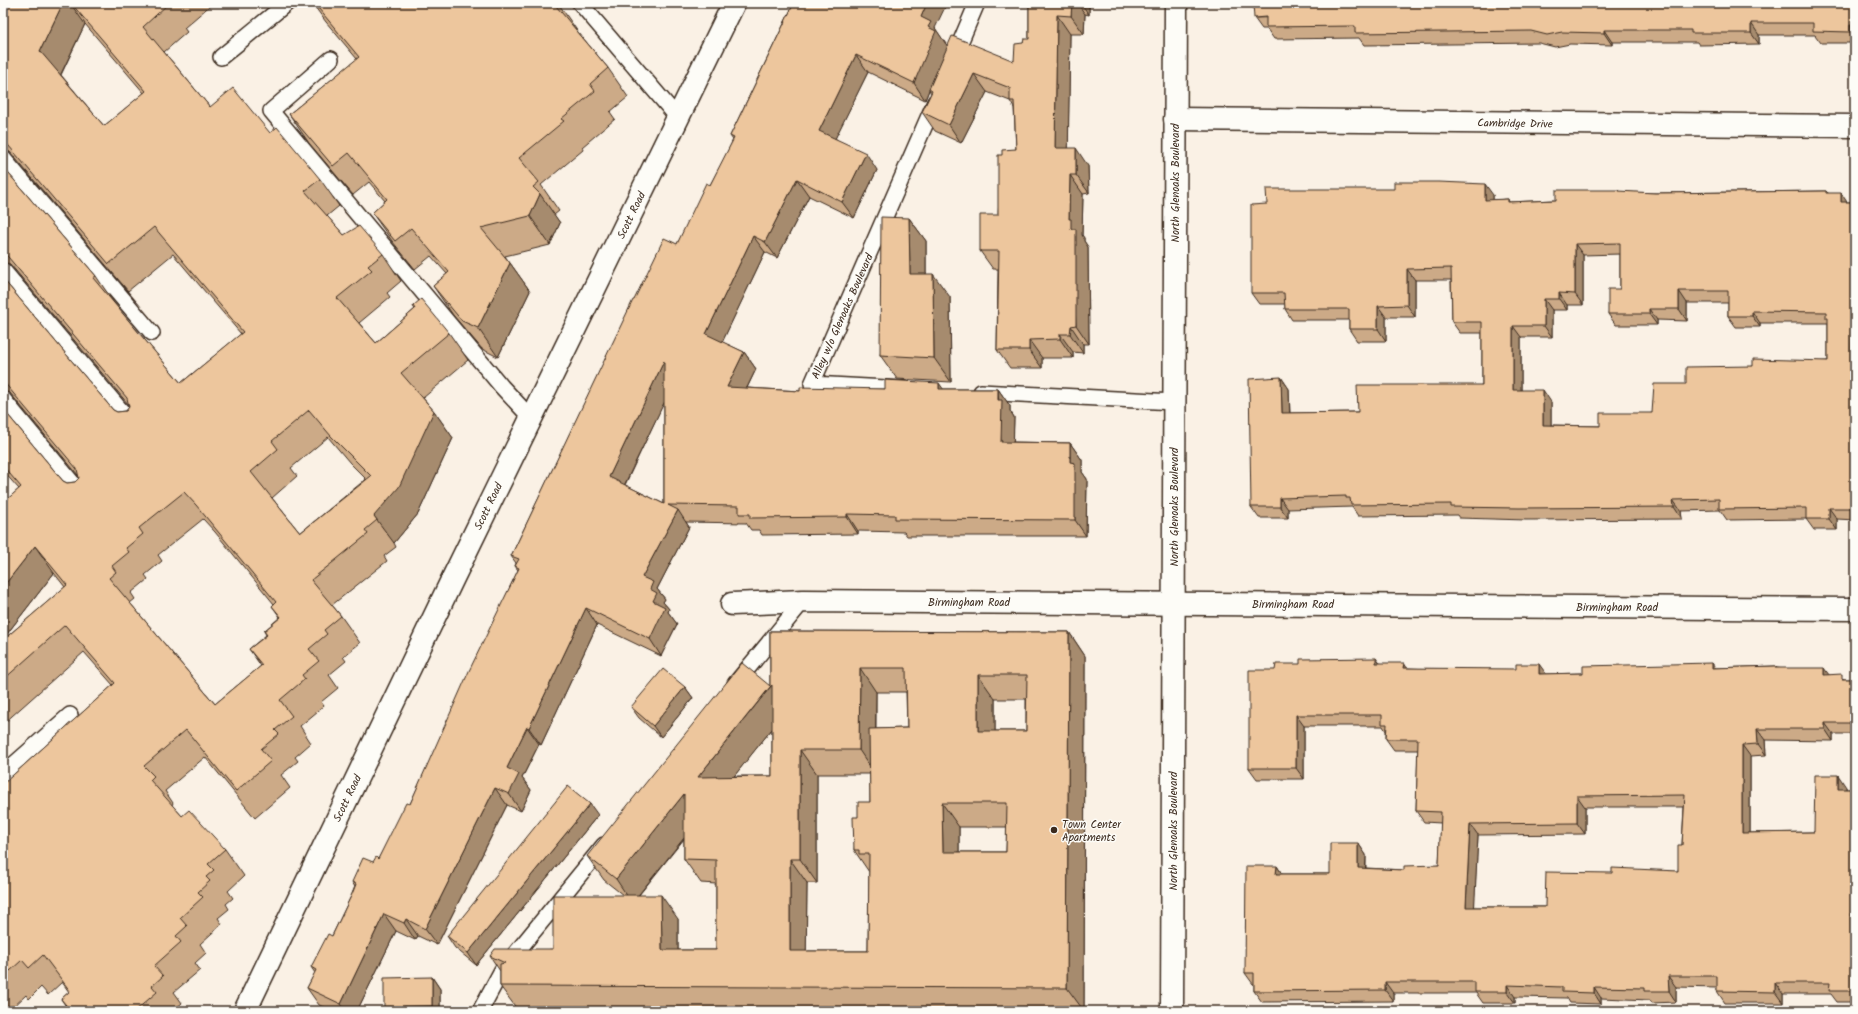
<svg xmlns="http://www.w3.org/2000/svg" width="1858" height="1014" font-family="Kalam,sans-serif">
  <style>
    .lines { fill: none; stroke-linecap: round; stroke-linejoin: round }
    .service-casing { stroke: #3b2a1e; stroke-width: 18 }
    .minor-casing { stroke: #3b2a1e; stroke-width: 25 }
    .secondary-casing { stroke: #3b2a1e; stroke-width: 25 }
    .service { stroke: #fdfcf7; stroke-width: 15 }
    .minor { stroke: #fdfcf7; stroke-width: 22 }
    .secondary { stroke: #fdfcf7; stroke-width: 22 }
    .wall { fill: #ccaa87; stroke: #3b2a1e; fill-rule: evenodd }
    .shaded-wall { fill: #a68b6e; stroke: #3b2a1e }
    .building { fill: #edc69d; stroke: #3b2a1e; fill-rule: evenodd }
    .poi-dot { fill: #3b2a1e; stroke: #fdfcf7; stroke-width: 1.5 }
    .labels { text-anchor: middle; stroke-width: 3; stroke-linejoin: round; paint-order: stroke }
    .street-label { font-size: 11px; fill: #3b2a1e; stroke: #fdfcf7 }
    .poi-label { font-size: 11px; fill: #3b2a1e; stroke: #fdfcf7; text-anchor: start }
  </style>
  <rect width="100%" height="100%" fill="#faf1e5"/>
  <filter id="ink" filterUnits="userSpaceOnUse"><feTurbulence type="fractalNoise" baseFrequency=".025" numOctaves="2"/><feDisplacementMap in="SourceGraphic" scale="8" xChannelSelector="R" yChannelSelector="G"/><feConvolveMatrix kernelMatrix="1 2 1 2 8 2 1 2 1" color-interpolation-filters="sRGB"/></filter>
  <g filter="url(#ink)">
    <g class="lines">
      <!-- service casing -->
      <g class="service-casing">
        <g id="service">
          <polyline points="580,3 678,118"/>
          <polyline points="221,57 287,3"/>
          <polyline points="954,57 977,3"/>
          <polyline points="331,59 271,111 502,387 531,418"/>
          <polyline points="3,158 152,333"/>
          <polyline points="3,270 135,427"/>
          <polyline points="905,389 812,384 935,102"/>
          <polyline points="981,392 1174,402"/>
          <polyline points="3,399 85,498"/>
          <polyline points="735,684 803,601"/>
          <polyline points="3,774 70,715"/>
          <polyline points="480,1011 502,970 604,845"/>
        </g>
      </g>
      <!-- minor casing -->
      <g class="minor-casing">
        <g id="minor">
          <polyline points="1175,119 1855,126"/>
          <polyline points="732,604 803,601 1855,609"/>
          <polyline points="245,1011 453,578 734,3"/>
        </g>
      </g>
      <!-- secondary casing -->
      <g class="secondary-casing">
        <polyline id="secondary" points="1172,1011 1176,3"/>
      </g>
      <!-- service -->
      <use href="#service" class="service"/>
      <!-- minor -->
      <use href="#minor" class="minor"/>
      <!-- secondary -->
      <use href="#secondary" class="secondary"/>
    </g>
    <!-- wall -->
    <g class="wall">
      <path d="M 3,3 L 213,3 L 184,28 L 187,32 L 164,52 L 210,107 L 270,133 L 320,179 L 339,206 L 327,216 L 344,235 L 383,254 L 401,281 L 387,293 L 390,297 L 359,323 L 376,343 L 415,309 L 413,306 L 449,333 L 468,360 L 423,398 L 434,411 L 453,438 L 418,514 L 394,543 L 396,547 L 384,556 L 387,561 L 332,605 L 341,616 L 360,643 L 343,657 L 346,661 L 329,675 L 338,688 L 321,702 L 324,706 L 300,726 L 311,743 L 295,757 L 298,761 L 281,775 L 290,788 L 255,818 L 205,757 L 165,791 L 173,803 L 172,805 L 182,816 L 225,849 L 244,876 L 228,891 L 233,898 L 226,904 L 229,909 L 218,918 L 222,924 L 200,944 L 206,953 L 195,963 L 200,970 L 174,992 L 182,1003 L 173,1011 L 69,1011 L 61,999 L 69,992 L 62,982 L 48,995 L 41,987 L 29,999 L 26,995 L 9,1011 L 3,1011 L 3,784 L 113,685 L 84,652 L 3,724 L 3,640 L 65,587 L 54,573 L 3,639 L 3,503 L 19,489 L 3,471 L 3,409 L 63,481 L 67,483 L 75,482 L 79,478 L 78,475 L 10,393 L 3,391 L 3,279 L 113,410 L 117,412 L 126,411 L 129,407 L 128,404 L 10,264 L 3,262 L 3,167 L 96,276 L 114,303 L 181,383 L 241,334 L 173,254 L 128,291 L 10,152 L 3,150 ZM 85,24 L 144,93 L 104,126 L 61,75 ZM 328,437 L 350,463 L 366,479 L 300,533 L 272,498 L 297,476 L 291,468 ZM 203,519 L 215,532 L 274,604 L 272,606 L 280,617 L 264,631 L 266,635 L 249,649 L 261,666 L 215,704 L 130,603 L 135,599 L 131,593 L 148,579 L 145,575 L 162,561 L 158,555 Z"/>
      <polygon points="312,3 558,3 578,32 608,68 628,97 610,112 615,119 582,147 583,150 541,185 559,211 554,215 560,223 550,245 505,256 530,291 498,357 482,349 453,315 433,286 447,274 431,256 415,269 392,241 372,213 385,201 369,182 353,195 309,143 289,114 357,59 326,22"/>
      <path d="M 794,3 L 935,28 L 947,46 L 1014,61 L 1023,43 L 1029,39 L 1029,3 L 1089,3 L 1089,15 L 1085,14 L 1084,34 L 1070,34 L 1068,148 L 1088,166 L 1089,193 L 1083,194 L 1082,235 L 1084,238 L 1084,241 L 1088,247 L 1089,344 L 1083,344 L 1083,353 L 1073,352 L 1073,358 L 1042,358 L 1042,368 L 1010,368 L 997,350 L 998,269 L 993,269 L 980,251 L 998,215 L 1002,155 L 1016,149 L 1014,108 L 1010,101 L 987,92 L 961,143 L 935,131 L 922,112 L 931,93 L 929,90 L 925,100 L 868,72 L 835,138 L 877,170 L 854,218 L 809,196 L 777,258 L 765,252 L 722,342 L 744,352 L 756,369 L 747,388 L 800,391 L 885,389 L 998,389 L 1010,406 L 1010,411 L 1014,417 L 1013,442 L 1070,443 L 1082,460 L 1082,472 L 1087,479 L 1086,536 L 907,536 L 904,532 L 858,531 L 858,534 L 762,535 L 759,530 L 751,530 L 746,523 L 686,522 L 689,527 L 657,589 L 665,599 L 663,602 L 669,609 L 668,612 L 677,624 L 661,656 L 597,625 L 541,745 L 539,744 L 522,778 L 531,790 L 521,811 L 507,805 L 437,945 L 418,936 L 415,940 L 396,931 L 357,1011 L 332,1011 L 319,1005 L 307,988 L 315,973 L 311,967 L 332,936 L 352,894 L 355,887 L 352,882 L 378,859 L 410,804 L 518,570 L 515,566 L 516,563 L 511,556 L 634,300 L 677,244 L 710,185 L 723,161 L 733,140 L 730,136 ZM 664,402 L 664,504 L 625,485 Z"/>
      <polygon points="1855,3 1855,43 1821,43 1815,35 1759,35 1759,44 1699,45 1697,42 1612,42 1612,45 1570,44 1555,47 1539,43 1364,45 1359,38 1274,39 1267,29 1262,29 1254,18"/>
      <path d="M 1826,191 L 1828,193 L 1847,202 L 1854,202 L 1855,203 L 1855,520 L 1837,519 L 1837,530 L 1814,530 L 1806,519 L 1727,520 L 1720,510 L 1681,511 L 1682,519 L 1526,520 L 1459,518 L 1457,515 L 1358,516 L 1352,507 L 1288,509 L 1288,518 L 1259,518 L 1251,507 L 1281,377 L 1289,389 L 1290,413 L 1358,412 L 1482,385 L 1482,333 L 1460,333 L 1452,322 L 1451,280 L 1415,280 L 1415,317 L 1386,317 L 1386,341 L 1357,341 L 1349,329 L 1349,320 L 1292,320 L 1285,309 L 1285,304 L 1259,304 L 1251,293 L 1493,195 L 1493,200 L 1508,199 L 1509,202 L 1556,200 L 1620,192 L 1655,193 ZM 1620,254 L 1620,289 L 1608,314 L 1616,325 L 1657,325 L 1657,320 L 1687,321 L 1687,303 L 1728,303 L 1728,316 L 1736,327 L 1760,327 L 1760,323 L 1828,323 L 1828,361 L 1753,366 L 1686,384 L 1652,413 L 1600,426 L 1551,425 L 1551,402 L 1521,390 L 1521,337 L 1552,337 L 1552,310 L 1567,310 L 1567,305 L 1583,305 L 1583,255 Z"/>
      <polygon points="909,218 926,241 926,274 950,297 951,382 897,379 880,355"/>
      <path d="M 770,631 L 1069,632 L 1085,656 L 1084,1011 L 900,1011 L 517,1009 L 500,986 L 500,971 L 490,956 L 553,949 L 623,895 L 604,880 L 587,856 L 770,686 ZM 876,692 L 906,692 L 907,728 L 876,729 ZM 995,699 L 1026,699 L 1026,731 L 995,731 ZM 772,729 L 772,776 L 734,776 L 754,751 ZM 817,774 L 870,774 L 870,802 L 858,817 L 854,850 L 869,872 L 868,951 L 806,951 L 807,883 L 817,883 ZM 959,827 L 1007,827 L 1006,852 L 959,852 ZM 684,839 L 684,859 L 701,883 L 716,884 L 716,950 L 678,950 L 678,919 L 639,895 Z"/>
      <path d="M 1379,663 L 1407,668 L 1546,674 L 1583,673 L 1715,668 L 1775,666 L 1777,668 L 1829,675 L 1845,679 L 1854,679 L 1855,680 L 1855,734 L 1833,734 L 1833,741 L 1765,740 L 1766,755 L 1750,756 L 1750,833 L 1814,832 L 1846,787 L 1846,789 L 1855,789 L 1855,1002 L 1837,1002 L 1831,994 L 1783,994 L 1783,1003 L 1725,1003 L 1717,991 L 1717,988 L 1676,987 L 1676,1002 L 1652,1003 L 1650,1000 L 1601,998 L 1601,1004 L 1570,1003 L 1567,998 L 1515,997 L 1515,1003 L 1483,1003 L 1476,993 L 1393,993 L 1393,1001 L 1262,1002 L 1254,991 L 1254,984 L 1253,984 L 1245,973 L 1277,866 L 1282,874 L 1330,874 L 1358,843 L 1366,855 L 1366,868 L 1404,870 L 1439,865 L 1441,823 L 1424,822 L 1416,811 L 1418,750 L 1394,750 L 1386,739 L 1386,731 L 1383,726 L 1304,726 L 1304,779 L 1257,779 L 1249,768 L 1275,670 ZM 1585,807 L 1684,807 L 1682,845 L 1678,871 L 1545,907 L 1474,907 L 1478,835 L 1585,834 Z"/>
      <polygon points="685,687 693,698 661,737 639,718 631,707"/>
      <polygon points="598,815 476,965 455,948 447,936"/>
      <polygon points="432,977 440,989 440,1011 387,1011 384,1007"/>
    </g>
    <!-- shaded-wall -->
    <g class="shaded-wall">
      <polygon points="63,3 70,3 85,24 59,78 40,51"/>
      <polygon points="659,3 667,3 663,9"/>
      <polygon points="927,3 947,3 935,28 948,47 929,89 929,90 925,100 914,83 921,17"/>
      <polygon points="1072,3 1077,3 1085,14 1084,34 1071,16"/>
      <polygon points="1081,3 1089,3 1089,15"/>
      <polygon points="1057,15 1070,34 1068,167 1055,148"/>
      <polygon points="1751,23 1759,35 1759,44 1751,33"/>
      <polygon points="1850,25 1855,33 1855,39 1850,32"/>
      <polygon points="1604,30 1612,42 1612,45 1604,33"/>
      <polygon points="856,55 868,72 831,147 819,131"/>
      <polygon points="974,74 987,92 961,143 949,125"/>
      <polygon points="1076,148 1088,166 1089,193 1076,175"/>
      <polygon points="866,153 877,170 854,218 842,202"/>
      <polygon points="1070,175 1083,194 1082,235 1084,238 1084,241 1088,247 1089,344 1076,325 1071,229 1069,219"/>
      <polygon points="797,179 809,196 777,258 765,242"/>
      <polygon points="1485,184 1493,195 1493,212 1485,200"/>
      <polygon points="1841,193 1849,205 1841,202"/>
      <polygon points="540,194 560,223 550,245 530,216"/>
      <polygon points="1854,202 1855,203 1855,221 1854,220"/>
      <polygon points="909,218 926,241 926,298 910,274"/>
      <polygon points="753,236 765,252 718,351 706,334"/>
      <polygon points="1575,244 1583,255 1583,305 1575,294"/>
      <polygon points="510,263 530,291 498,357 478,328"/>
      <polygon points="1407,269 1415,280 1415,317 1407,305"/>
      <polygon points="933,274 950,297 951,382 934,358"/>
      <polygon points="1679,291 1687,303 1687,321 1679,309"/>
      <polygon points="1559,293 1567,305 1567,310 1559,299"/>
      <polygon points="1544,299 1552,310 1552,337 1544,326"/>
      <polygon points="1378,306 1386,317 1386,341 1378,329"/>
      <polygon points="1649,309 1657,320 1657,325 1649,314"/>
      <polygon points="1752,311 1760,323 1760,327 1752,316"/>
      <polygon points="1852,317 1855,322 1855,377 1854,376 1851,362"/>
      <polygon points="1071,326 1083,344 1083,353 1070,334"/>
      <polygon points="1513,326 1521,337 1521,401 1513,390"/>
      <polygon points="1060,334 1073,352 1073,358 1060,339"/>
      <polygon points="1029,340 1042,358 1042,368 1029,350"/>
      <polygon points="744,352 756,369 739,404 727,387"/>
      <polygon points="664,361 676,378 620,494 609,477"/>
      <polygon points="1281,377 1289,389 1290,425 1282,413"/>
      <polygon points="939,383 951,400 939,389"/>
      <polygon points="998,389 1010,406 1010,411 1014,417 1013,459 1001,442"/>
      <polygon points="1543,390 1551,402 1551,436 1543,425"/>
      <polygon points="434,411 453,438 418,514 394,543 374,516"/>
      <polygon points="1070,443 1082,460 1082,472 1087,479 1086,536 1075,520 1070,462"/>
      <polygon points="1854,488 1855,489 1855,510 1854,508"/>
      <polygon points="1280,498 1288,509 1288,518 1280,507"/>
      <polygon points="1673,500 1681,511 1682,519 1674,507"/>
      <polygon points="1829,508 1837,519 1837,530 1829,519"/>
      <polygon points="678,510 689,527 657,589 665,599 663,602 669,609 668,612 677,624 661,656 650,639 653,601 642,577"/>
      <polygon points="847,514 858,531 858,534 847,517"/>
      <polygon points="35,546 54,573 3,639 3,587"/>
      <polygon points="586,608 597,625 541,745 529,728"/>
      <polygon points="1069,632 1085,656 1084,1011 1067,988"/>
      <polygon points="1376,658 1384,669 1376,663"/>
      <polygon points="1404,663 1411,674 1403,668"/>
      <polygon points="1712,663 1720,674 1712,668"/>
      <polygon points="1539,664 1547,675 1539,674"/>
      <polygon points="860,668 876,692 875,774 859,750"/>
      <polygon points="1824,668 1832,679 1824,675"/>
      <polygon points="978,675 995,699 995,755 978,731"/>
      <polygon points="1854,679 1855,680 1855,723"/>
      <polygon points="772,685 788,709 715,800 698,777"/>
      <polygon points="685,687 693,698 661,737 653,726"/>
      <polygon points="1296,715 1304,726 1304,779 1296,768"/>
      <polygon points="1825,723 1833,734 1833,741 1825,729"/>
      <polygon points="527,727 539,744 522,778 531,790 521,811 509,794 507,768"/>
      <polygon points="1757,729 1765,740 1766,755 1758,744"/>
      <polygon points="1742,745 1750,756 1750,844 1742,833"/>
      <polygon points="800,750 817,774 817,883 800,859"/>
      <polygon points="1838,775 1846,787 1846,800 1838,789"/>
      <polygon points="495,788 507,805 437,945 425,929"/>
      <polygon points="684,794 700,818 632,903 616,879"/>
      <polygon points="1577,796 1585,807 1585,834 1577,823"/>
      <polygon points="942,803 959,827 959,876 943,852"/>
      <polygon points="590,804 598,815 476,965 468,953"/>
      <polygon points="1855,816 1855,995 1852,991 1851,919"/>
      <polygon points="1470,824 1478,835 1474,918 1466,907"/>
      <polygon points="1358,843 1366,855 1365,879 1358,868"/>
      <polygon points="790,859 807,883 806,975 790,951"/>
      <polygon points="1277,866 1284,877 1276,874"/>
      <polygon points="661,895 678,919 678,974 662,950"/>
      <polygon points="384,914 396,931 357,1011 346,1011 341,1004"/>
      <polygon points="406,919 418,936 415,940 404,923"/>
      <polygon points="1668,976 1676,987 1676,1002 1669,991"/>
      <polygon points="432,977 440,989 440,1011 435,1011 432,1006"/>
      <polygon points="1385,982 1393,993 1393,1001 1385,990"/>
      <polygon points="1775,983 1783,994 1783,1003 1775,992"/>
      <polygon points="1507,985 1515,997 1515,1003 1507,992"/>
      <polygon points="1594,987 1601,998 1601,1004 1594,993"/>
    </g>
    <!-- building -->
    <g class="building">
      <path d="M 3,3 L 63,3 L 40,51 L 104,126 L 146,91 L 71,3 L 167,3 L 168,4 L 143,27 L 210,107 L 233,88 L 270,133 L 277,127 L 320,179 L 305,191 L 344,235 L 359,226 L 383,254 L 368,266 L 372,270 L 337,298 L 376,343 L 415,309 L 413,306 L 421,299 L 449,333 L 401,373 L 434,411 L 399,487 L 374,516 L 377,520 L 365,530 L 368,534 L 311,580 L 341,616 L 324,630 L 327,634 L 309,649 L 319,661 L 302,675 L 305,679 L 280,700 L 292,716 L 275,730 L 279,734 L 261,749 L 271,761 L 236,791 L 186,730 L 144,766 L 154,776 L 150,780 L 182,816 L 189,810 L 225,849 L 208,864 L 214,870 L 206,877 L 210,881 L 198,892 L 203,897 L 180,918 L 187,926 L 176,936 L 181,942 L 154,966 L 163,976 L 152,986 L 157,992 L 135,1011 L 69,1011 L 70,1010 L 61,999 L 70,991 L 43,955 L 29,968 L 22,960 L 10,971 L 7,968 L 3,972 L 3,784 L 115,683 L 65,625 L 3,680 L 3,640 L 67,585 L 35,546 L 3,587 L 3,503 L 21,487 L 3,466 L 3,409 L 63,481 L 67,483 L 75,482 L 79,478 L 77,469 L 3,381 L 3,279 L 113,410 L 117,412 L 126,411 L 129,407 L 127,398 L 3,251 L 3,167 L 96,276 L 93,278 L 181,383 L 243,332 L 154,227 L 109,264 L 3,139 ZM 309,410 L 331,436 L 371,476 L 300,533 L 251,472 L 278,449 L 272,441 ZM 184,492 L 196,505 L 276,602 L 272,606 L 281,617 L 264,631 L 267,635 L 249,649 L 262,665 L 215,704 L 109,578 L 116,572 L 112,566 L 129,552 L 126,548 L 143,534 L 139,528 Z"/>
      <polygon points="314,3 558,3 558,4 556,6 608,68 590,84 595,91 561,119 564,121 519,158 539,182 533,187 540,194 530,216 481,228 510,263 478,328 462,321 433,286 449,272 411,228 395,241 372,213 387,199 349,153 333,166 289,114 359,57"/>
      <path d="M 794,3 L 927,3 L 921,17 L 931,22 L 928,27 L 936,31 L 914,83 L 856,55 L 819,131 L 866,153 L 842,202 L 797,179 L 765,242 L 753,236 L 706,334 L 744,352 L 727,387 L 800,391 L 800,387 L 885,389 L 885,380 L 939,383 L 939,389 L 998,389 L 998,400 L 1002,400 L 1001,442 L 1070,443 L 1070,462 L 1075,463 L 1075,520 L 895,519 L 895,515 L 847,514 L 847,517 L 750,518 L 750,514 L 739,514 L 739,506 L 668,505 L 678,510 L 642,577 L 653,582 L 650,589 L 657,593 L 653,601 L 665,607 L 650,639 L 586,608 L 529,728 L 527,727 L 507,768 L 519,774 L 509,794 L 495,788 L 425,929 L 406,919 L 404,923 L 384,914 L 341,1004 L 307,988 L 316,970 L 311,967 L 328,934 L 332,936 L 352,894 L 356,884 L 352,882 L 363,858 L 373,862 L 376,857 L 378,859 L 406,803 L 410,804 L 469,671 L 519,568 L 515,566 L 519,559 L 511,556 L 633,300 L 634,300 L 664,238 L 677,244 L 706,183 L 710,185 L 734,138 L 730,136 ZM 664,361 L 664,504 L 609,477 Z"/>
      <polygon points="1029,3 1072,3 1071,16 1057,15 1055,148 1076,148 1076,175 1070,175 1069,219 1071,219 1071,229 1076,229 1076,325 1071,326 1070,334 1060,334 1060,339 1029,340 1029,350 997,350 999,251 980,251 980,215 998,215 998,155 1002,155 1002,150 1016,149 1014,101 1010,101 1010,88 974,74 949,125 922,112 932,91 929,89 952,36 1014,61 1015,44 1023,43 1024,39 1029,39"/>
      <polygon points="1253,3 1855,3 1855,25 1850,25 1850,32 1813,31 1813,23 1751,23 1751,33 1691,33 1691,30 1604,30 1604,33 1562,32 1547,35 1531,31 1355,33 1355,26 1266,27 1266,17 1254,18"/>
      <path d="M 1394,182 L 1439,182 L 1485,184 L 1485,200 L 1508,199 L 1508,202 L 1556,200 L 1556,190 L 1619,190 L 1618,191 L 1655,193 L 1826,191 L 1826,193 L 1841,193 L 1841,202 L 1854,202 L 1855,318 L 1852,317 L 1851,362 L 1854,362 L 1854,376 L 1855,376 L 1855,488 L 1854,488 L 1854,508 L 1829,508 L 1829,519 L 1806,519 L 1806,508 L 1719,509 L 1719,499 L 1673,500 L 1674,507 L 1519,508 L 1451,507 L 1451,504 L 1351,505 L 1350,498 L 1346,498 L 1346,496 L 1280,498 L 1280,507 L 1251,507 L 1249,379 L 1281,377 L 1282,413 L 1358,412 L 1357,385 L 1482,385 L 1482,322 L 1452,322 L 1451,268 L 1407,269 L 1407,305 L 1378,306 L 1378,329 L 1349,329 L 1349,309 L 1285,309 L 1284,293 L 1251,293 L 1251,205 L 1267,204 L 1266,189 L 1394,189 ZM 1620,243 L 1620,289 L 1608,289 L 1608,314 L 1649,314 L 1649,309 L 1679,309 L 1679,291 L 1728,291 L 1728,316 L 1752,316 L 1752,311 L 1826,312 L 1826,318 L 1828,318 L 1828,361 L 1753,359 L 1753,366 L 1686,367 L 1686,384 L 1654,384 L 1652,413 L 1600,413 L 1600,426 L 1543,425 L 1543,390 L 1513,390 L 1513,326 L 1544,326 L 1544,299 L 1559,299 L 1559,293 L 1575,294 L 1575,244 Z"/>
      <polygon points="881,217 909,218 910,274 933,274 934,358 880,355"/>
      <path d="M 770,631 L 1069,632 L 1067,988 L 500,986 L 500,964 L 505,963 L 490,956 L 495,949 L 553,949 L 553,895 L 661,895 L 662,950 L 716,950 L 716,860 L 684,859 L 684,794 L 616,879 L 587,856 L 742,663 L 770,686 ZM 860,668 L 906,668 L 907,728 L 869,729 L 870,802 L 858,802 L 858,817 L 853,817 L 854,850 L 859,850 L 859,854 L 869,854 L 868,951 L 790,951 L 790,859 L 800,859 L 800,750 L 859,750 ZM 978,675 L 1027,675 L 1026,731 L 978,731 ZM 772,685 L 772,776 L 698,777 L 770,687 ZM 942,803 L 1007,803 L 1006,852 L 943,852 Z"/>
      <path d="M 1376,658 L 1376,663 L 1404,663 L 1403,668 L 1516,669 L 1516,664 L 1539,664 L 1539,674 L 1583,673 L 1583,666 L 1712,663 L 1712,668 L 1775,666 L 1775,668 L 1824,668 L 1824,675 L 1842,674 L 1842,679 L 1854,679 L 1855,723 L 1825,723 L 1825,729 L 1757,729 L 1758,744 L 1742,745 L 1742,833 L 1814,832 L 1815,775 L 1838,775 L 1838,789 L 1855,789 L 1855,816 L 1851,919 L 1852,991 L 1829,991 L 1830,983 L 1775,983 L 1775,992 L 1717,991 L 1717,976 L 1668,976 L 1669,991 L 1644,991 L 1644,988 L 1594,987 L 1594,993 L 1562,992 L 1562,987 L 1507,985 L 1507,992 L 1475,992 L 1475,982 L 1385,982 L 1385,990 L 1254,991 L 1254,973 L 1245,973 L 1246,866 L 1277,866 L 1276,874 L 1330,874 L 1330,843 L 1358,843 L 1358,868 L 1404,870 L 1404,866 L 1439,865 L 1441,812 L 1416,811 L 1418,739 L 1386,739 L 1387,724 L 1382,724 L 1382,715 L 1296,715 L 1296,768 L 1249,768 L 1249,670 L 1275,670 L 1276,664 L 1300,664 L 1300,659 ZM 1685,795 L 1682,845 L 1678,845 L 1678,871 L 1612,868 L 1612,873 L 1546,872 L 1545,907 L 1466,907 L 1470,824 L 1577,823 L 1577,796 Z"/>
      <polygon points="663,669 685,687 653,726 631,707"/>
      <polygon points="568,786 590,804 468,953 447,936"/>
      <polygon points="432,977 432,1006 384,1007 384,978"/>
    </g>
  </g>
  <!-- markers -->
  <circle class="poi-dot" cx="1054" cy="830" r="4"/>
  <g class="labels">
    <!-- street labels -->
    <g class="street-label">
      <text transform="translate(1515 123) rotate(1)" y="4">Cambridge Drive</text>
      <text transform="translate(1175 183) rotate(-90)" y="4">North Glenoaks Boulevard</text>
      <text transform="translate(631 215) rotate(-64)" y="4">Scott Road</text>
      <text transform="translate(842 316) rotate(-66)" y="4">Alley w/o Glenoaks Boulevard</text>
      <text transform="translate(488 506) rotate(-64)" y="4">Scott Road</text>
      <text transform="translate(1174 507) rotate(-90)" y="4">North Glenoaks Boulevard</text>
      <text x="969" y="606">Birmingham Road</text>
      <text x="1293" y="608">Birmingham Road</text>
      <text x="1617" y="611">Birmingham Road</text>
      <text transform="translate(347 798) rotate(-64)" y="4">Scott Road</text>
      <text transform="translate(1173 831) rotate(-90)" y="4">North Glenoaks Boulevard</text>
    </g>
    <!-- poi labels -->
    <g class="poi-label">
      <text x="1062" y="828">Town Center<tspan x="1062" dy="13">Apartments</tspan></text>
    </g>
  </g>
  <!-- margin -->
  <rect width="1858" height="1014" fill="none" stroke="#fdfcf7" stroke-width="16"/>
  <rect x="8" y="8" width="1842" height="998" fill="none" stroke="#3b2a1e" stroke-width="1.5" filter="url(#ink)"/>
</svg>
